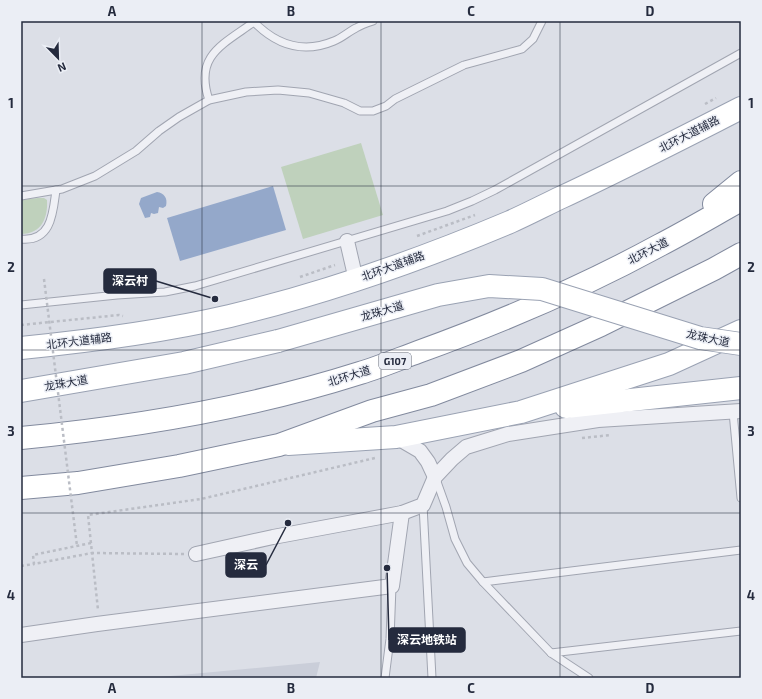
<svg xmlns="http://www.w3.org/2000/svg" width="762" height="699" font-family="'Exo 2','Noto Sans SC',sans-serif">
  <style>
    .built { fill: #caced9 }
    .green { fill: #bfd1bc }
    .water { fill: #94a8ca }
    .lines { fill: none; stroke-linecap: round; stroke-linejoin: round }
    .lane-casing { stroke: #a1a5b1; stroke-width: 9 }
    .street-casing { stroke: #a1a5b1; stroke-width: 16 }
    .primary-casing { stroke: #9aa2b3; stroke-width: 24 }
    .highway-casing { stroke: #828a9e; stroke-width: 24 }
    .path { stroke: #babdc5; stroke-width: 2.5; stroke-dasharray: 3 3; stroke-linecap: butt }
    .lane { stroke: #eff0f5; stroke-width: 7 }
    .street { stroke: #eff0f5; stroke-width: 14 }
    .primary { stroke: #fff; stroke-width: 22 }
    .highway { stroke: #fff; stroke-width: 22 }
    .primary-bridge-casing { stroke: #9aa2b3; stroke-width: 24; stroke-linecap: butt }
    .path-bridge { stroke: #babdc5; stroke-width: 2.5; stroke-dasharray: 3 3; stroke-linecap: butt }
    .primary-bridge { stroke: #fff; stroke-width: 22 }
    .grid { fill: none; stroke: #252b3e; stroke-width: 1; stroke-opacity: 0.55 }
    .labels { text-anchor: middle; stroke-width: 3; stroke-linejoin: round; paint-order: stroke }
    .shield { fill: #ebeef5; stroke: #606675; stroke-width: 1 }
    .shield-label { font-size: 10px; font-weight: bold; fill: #252b3e }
    .street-label { font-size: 11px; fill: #252b3e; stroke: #ebeef5 }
    .leader { fill: none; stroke: #252b3e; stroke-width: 1.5 }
    .callout-dot { fill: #252b3e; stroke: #ebeef5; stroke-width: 1.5 }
    .callout { fill: #252b3e; stroke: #252b3e; stroke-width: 1.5 }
    .callout-label { font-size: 12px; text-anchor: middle; font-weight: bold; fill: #fff }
    .neatline { fill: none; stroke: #252b3e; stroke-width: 1.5 }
    .grid-label { font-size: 13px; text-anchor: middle; font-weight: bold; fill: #252b3e }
  </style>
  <rect width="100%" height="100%" fill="#dcdfe7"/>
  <!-- built -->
  <polygon class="built" points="320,662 316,678 149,678"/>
  <!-- green -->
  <g class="green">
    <polygon points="361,143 383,215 303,239 281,167"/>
    <path d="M 38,198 L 44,198 L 47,200 C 48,217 42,234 21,234 L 21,200 Z"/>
  </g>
  <!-- water -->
  <g class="water">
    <polygon points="273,186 286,230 180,261 167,218"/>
    <path d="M 157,192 C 164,193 168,198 166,206 L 163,208 L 159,207 L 158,213 L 154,214 L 151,213 L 150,217 L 145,218 L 139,204 L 141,198 Z"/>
  </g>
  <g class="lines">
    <!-- lane casing -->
    <g class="lane-casing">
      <g id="lane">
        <path d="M 253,21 C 276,45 303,54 334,41 C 342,38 348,32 356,28 C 361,25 367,23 373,21"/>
        <path d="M 209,100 C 194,56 222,45 254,22"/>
        <polyline points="21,196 62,189 95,176 136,151 159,131 179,117 209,100 246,92 278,90 309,93 344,103 360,111 373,111 386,106 395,99 464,65 522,49 533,39 542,21"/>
        <path d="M 21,239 C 52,242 53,212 56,190"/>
        <polyline points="21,305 117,295 165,292 195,286 447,211 472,201 495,190 741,53"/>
        <polyline points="733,412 741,498"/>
        <polyline points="436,479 446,507 455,539 467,563 483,582 741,550"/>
        <polyline points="423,505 432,678"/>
        <polyline points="483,582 551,653 589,678"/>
        <polyline points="551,653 741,631"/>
        <polyline points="385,678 390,639 392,586"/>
      </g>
    </g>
    <!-- street casing -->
    <g class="street-casing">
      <g id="street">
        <polyline points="347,241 356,280"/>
        <polyline points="396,437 420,451 428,462 435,477"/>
        <polyline points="196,554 273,537 402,513 423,505 435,477 452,459 466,447 508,434 598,420 741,411"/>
        <polyline points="21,635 97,624 392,586 402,513"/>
      </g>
    </g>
    <!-- primary casing -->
    <g class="primary-casing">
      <g id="primary">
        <path d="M 21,348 C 91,341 161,332 230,316 C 325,293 420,260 510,222 C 528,214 545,205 562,197 C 622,169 682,138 741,108"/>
        <polyline points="21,391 184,363 278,341"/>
        <polyline points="566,407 741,388"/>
        <polyline points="288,444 396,437 521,412 669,364 741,331"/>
      </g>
    </g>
    <!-- highway casing -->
    <g class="highway-casing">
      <g id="highway">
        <polyline points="714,204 741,182"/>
        <path d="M 21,438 C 136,427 250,408 360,373 C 380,367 399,359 418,352 C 501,322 583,287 660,245 C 687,231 714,215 741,200"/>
        <polyline points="21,488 78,483 179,466 279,445 372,411 431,395 521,361 601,325 714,269 741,254"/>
      </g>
    </g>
    <!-- path -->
    <g class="path">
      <polyline points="705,104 716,98"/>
      <polyline points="417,236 475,215"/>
      <polyline points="300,277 335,265"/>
      <polyline points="21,325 119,315 123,316"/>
      <polyline points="582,438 611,435"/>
      <polyline points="91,543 33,555 34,564 92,553 98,610"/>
      <polyline points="184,554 92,553 88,515 201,499 375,458"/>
      <polyline points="21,566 34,564"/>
    </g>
    <!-- lane -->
    <use href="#lane" class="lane"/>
    <!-- street -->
    <use href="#street" class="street"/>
    <!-- primary -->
    <use href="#primary" class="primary"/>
    <!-- highway -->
    <use href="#highway" class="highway"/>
    <!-- primary-bridge casing -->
    <g class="primary-bridge-casing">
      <polyline id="primary-bridge" points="278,341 438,295 489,286 542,289 700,338 741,344"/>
    </g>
    <!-- path-bridge -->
    <polyline class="path-bridge" points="44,279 77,546"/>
    <!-- primary-bridge -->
    <use href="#primary-bridge" class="primary-bridge"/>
  </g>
  <!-- grid -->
  <path class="grid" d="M 202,21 L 202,678M 381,21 L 381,678M 560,21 L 560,678M 21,186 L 741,186M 21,350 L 741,350M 21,513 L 741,513"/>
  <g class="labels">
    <!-- shield labels -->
    <rect class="shield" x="379" y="353" width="32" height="16" rx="3"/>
    <g class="shield-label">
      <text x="395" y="365">G107</text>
    </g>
    <!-- street labels -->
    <g class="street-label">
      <text transform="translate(689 134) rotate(-27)" y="4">北环大道辅路</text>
      <text transform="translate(648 251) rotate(-27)" y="4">北环大道</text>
      <text transform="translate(393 266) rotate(-20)" y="4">北环大道辅路</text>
      <text transform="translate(382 311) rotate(-16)" y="4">龙珠大道</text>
      <text transform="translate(708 338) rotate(12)" y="4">龙珠大道</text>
      <text transform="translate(79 341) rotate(-7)" y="4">北环大道辅路</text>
      <text transform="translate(349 376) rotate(-17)" y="4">北环大道</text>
      <text transform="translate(66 383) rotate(-10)" y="4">龙珠大道</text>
    </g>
  </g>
  <!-- callouts -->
  <path class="leader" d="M215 299L156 281M288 523L266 565M387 568L389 640"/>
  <g class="callout-dot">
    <circle cx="215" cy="299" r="4"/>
    <circle cx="288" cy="523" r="4"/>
    <circle cx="387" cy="568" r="4"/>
  </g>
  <g class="callout">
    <rect x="104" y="269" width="52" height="24" rx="4"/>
    <rect x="226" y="553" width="40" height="24" rx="4"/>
    <rect x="389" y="628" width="76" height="24" rx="4"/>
  </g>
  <g class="callout-label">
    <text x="130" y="285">深云村</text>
    <text x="246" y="569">深云</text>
    <text x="427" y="644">深云地铁站</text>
  </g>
  <!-- border -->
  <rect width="762" height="699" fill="none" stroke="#ebeef5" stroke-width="44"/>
  <!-- north arrow -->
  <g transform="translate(58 58) rotate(157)" stroke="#ebeef5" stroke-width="3" paint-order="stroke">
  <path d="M0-3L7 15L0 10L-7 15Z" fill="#252b3e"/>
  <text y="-6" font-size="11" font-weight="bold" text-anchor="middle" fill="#252b3e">N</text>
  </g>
  <rect x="22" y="22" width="718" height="655" class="neatline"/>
  <g class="grid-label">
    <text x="112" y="16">A</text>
    <text x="291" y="16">B</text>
    <text x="471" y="16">C</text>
    <text x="650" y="16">D</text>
    <text x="11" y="108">1</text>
    <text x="751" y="108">1</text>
    <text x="11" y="272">2</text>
    <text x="751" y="272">2</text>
    <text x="11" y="436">3</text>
    <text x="751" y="436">3</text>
    <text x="11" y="600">4</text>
    <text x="751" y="600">4</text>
    <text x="112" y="693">A</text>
    <text x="291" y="693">B</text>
    <text x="471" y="693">C</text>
    <text x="650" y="693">D</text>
  </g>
</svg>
